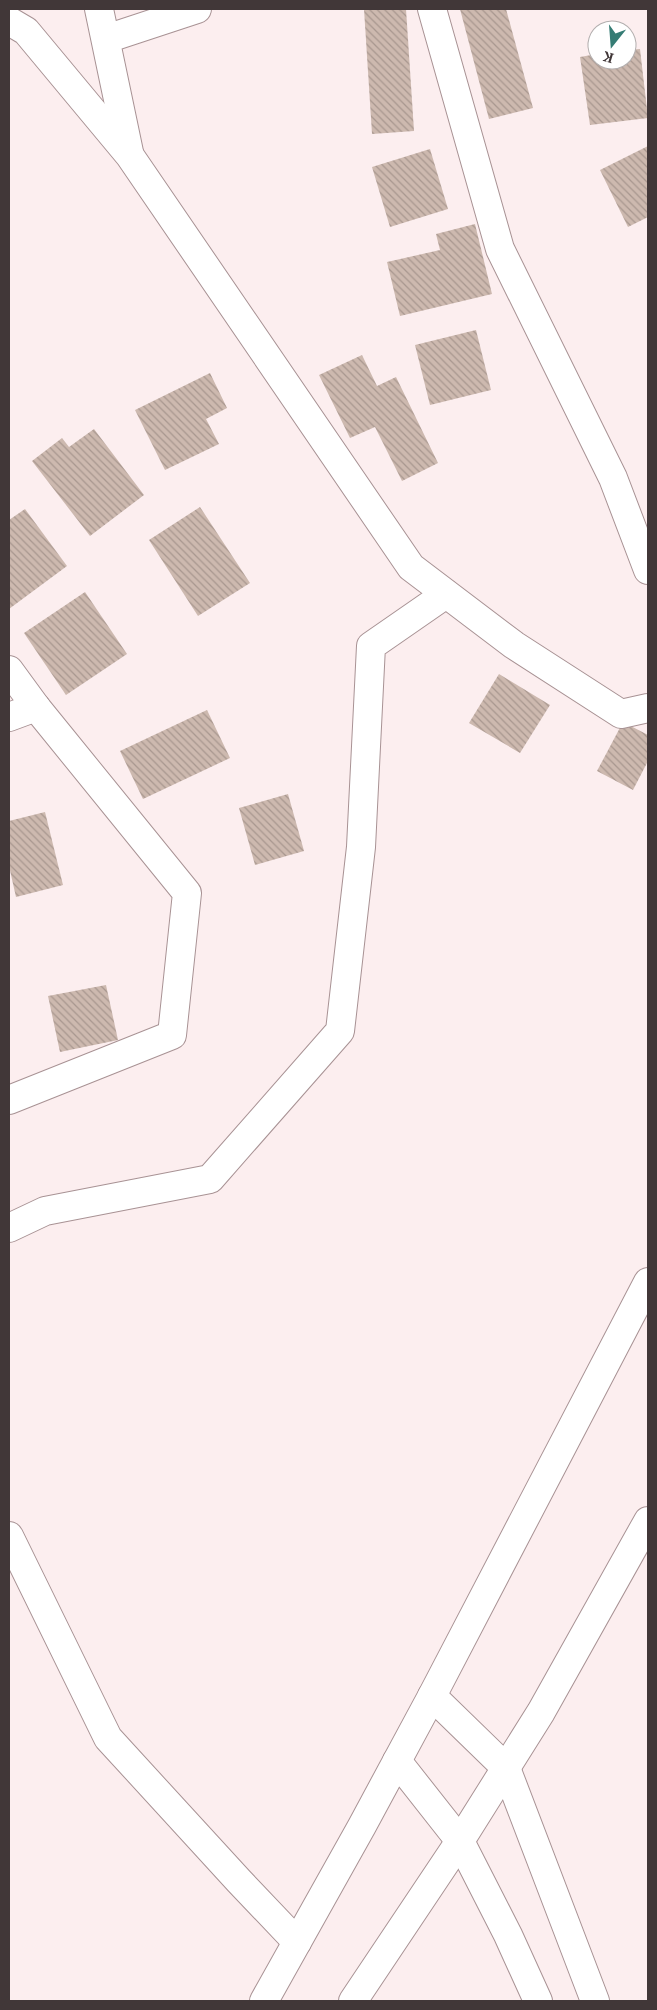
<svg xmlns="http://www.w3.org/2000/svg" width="657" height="2010" font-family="'PT Serif',serif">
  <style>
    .building { fill: url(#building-back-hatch) }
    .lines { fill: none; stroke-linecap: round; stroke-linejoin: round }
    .minor-casing { stroke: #a89294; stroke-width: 30 }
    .tertiary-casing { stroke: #a89294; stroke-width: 30 }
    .minor { stroke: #fff; stroke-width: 28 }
    .tertiary { stroke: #fff; stroke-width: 28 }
  </style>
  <defs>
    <pattern id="building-back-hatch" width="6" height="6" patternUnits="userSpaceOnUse" patternTransform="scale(1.25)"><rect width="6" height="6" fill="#cdb9af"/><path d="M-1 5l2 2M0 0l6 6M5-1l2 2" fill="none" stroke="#a8978f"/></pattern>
  </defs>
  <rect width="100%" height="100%" fill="#fceeef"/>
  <!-- building -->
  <g class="building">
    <polygon points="364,9 406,9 414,131 372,134"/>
    <polygon points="460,9 506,9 533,108 489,119"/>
    <polygon points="640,49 648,118 590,125 580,57 597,54 597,60 627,60 627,50"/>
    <polygon points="648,146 648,217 628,227 600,170"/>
    <polygon points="430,149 448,209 390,227 372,167"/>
    <polygon points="475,224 492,294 400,316 387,262 440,250 436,234"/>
    <polygon points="476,330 491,390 430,405 415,345"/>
    <polygon points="362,355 377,386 396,377 438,463 402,481 375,427 350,438 319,375"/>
    <polygon points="210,373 227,408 206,419 219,444 165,470 135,410"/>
    <polygon points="94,429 144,495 90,536 32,461 62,438 69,447"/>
    <polygon points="200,507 250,583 198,616 149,540"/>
    <polygon points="25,509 67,566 9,609 9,520"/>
    <polygon points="85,592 127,654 66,695 24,633"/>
    <polygon points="499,674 550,705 520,753 469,723"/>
    <polygon points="207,710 230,758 143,799 120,751"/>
    <polygon points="623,722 648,735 648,761 633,790 597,771"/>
    <polygon points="288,794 304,851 255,865 239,808"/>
    <polygon points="45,812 63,885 16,897 9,866 9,821"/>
    <polygon points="106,985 118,1040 60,1052 48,996"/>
  </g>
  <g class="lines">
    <!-- minor casing -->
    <g class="minor-casing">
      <g id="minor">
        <polyline points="99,9 129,152"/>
        <polyline points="432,9 500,249 613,478 648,570"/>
        <polyline points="9,21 26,31 130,156 411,567 514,645 621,714 648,708"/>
        <polyline points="106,39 197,9"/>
        <polyline points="9,670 36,707 187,893 172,1035 9,1100"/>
        <polyline points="9,717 36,707"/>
        <polyline points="9,1228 45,1211 210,1179 340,1031 361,847 371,646 446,594"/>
        <polyline points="9,1536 108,1738 239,1881 297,1942"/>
      </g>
    </g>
    <!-- tertiary casing -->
    <g class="tertiary-casing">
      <g id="tertiary">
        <polyline points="432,1696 506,1768 595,2001"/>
        <polyline points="397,1761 460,1841 508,1935 538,2001"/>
        <polyline points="264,2001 362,1826 432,1696 648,1282"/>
        <polyline points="353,2001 460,1841 541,1712 648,1521"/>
      </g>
    </g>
    <!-- minor -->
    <use href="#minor" class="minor"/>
    <!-- tertiary -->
    <use href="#tertiary" class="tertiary"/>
  </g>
  <!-- border -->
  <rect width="657" height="2010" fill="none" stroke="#413738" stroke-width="20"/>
  <!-- north arrow -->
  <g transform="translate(612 45) rotate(197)"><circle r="24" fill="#ffffff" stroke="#b3afaf"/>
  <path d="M0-4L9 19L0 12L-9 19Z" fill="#357c74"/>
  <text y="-8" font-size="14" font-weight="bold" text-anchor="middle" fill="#413738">K</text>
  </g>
</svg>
